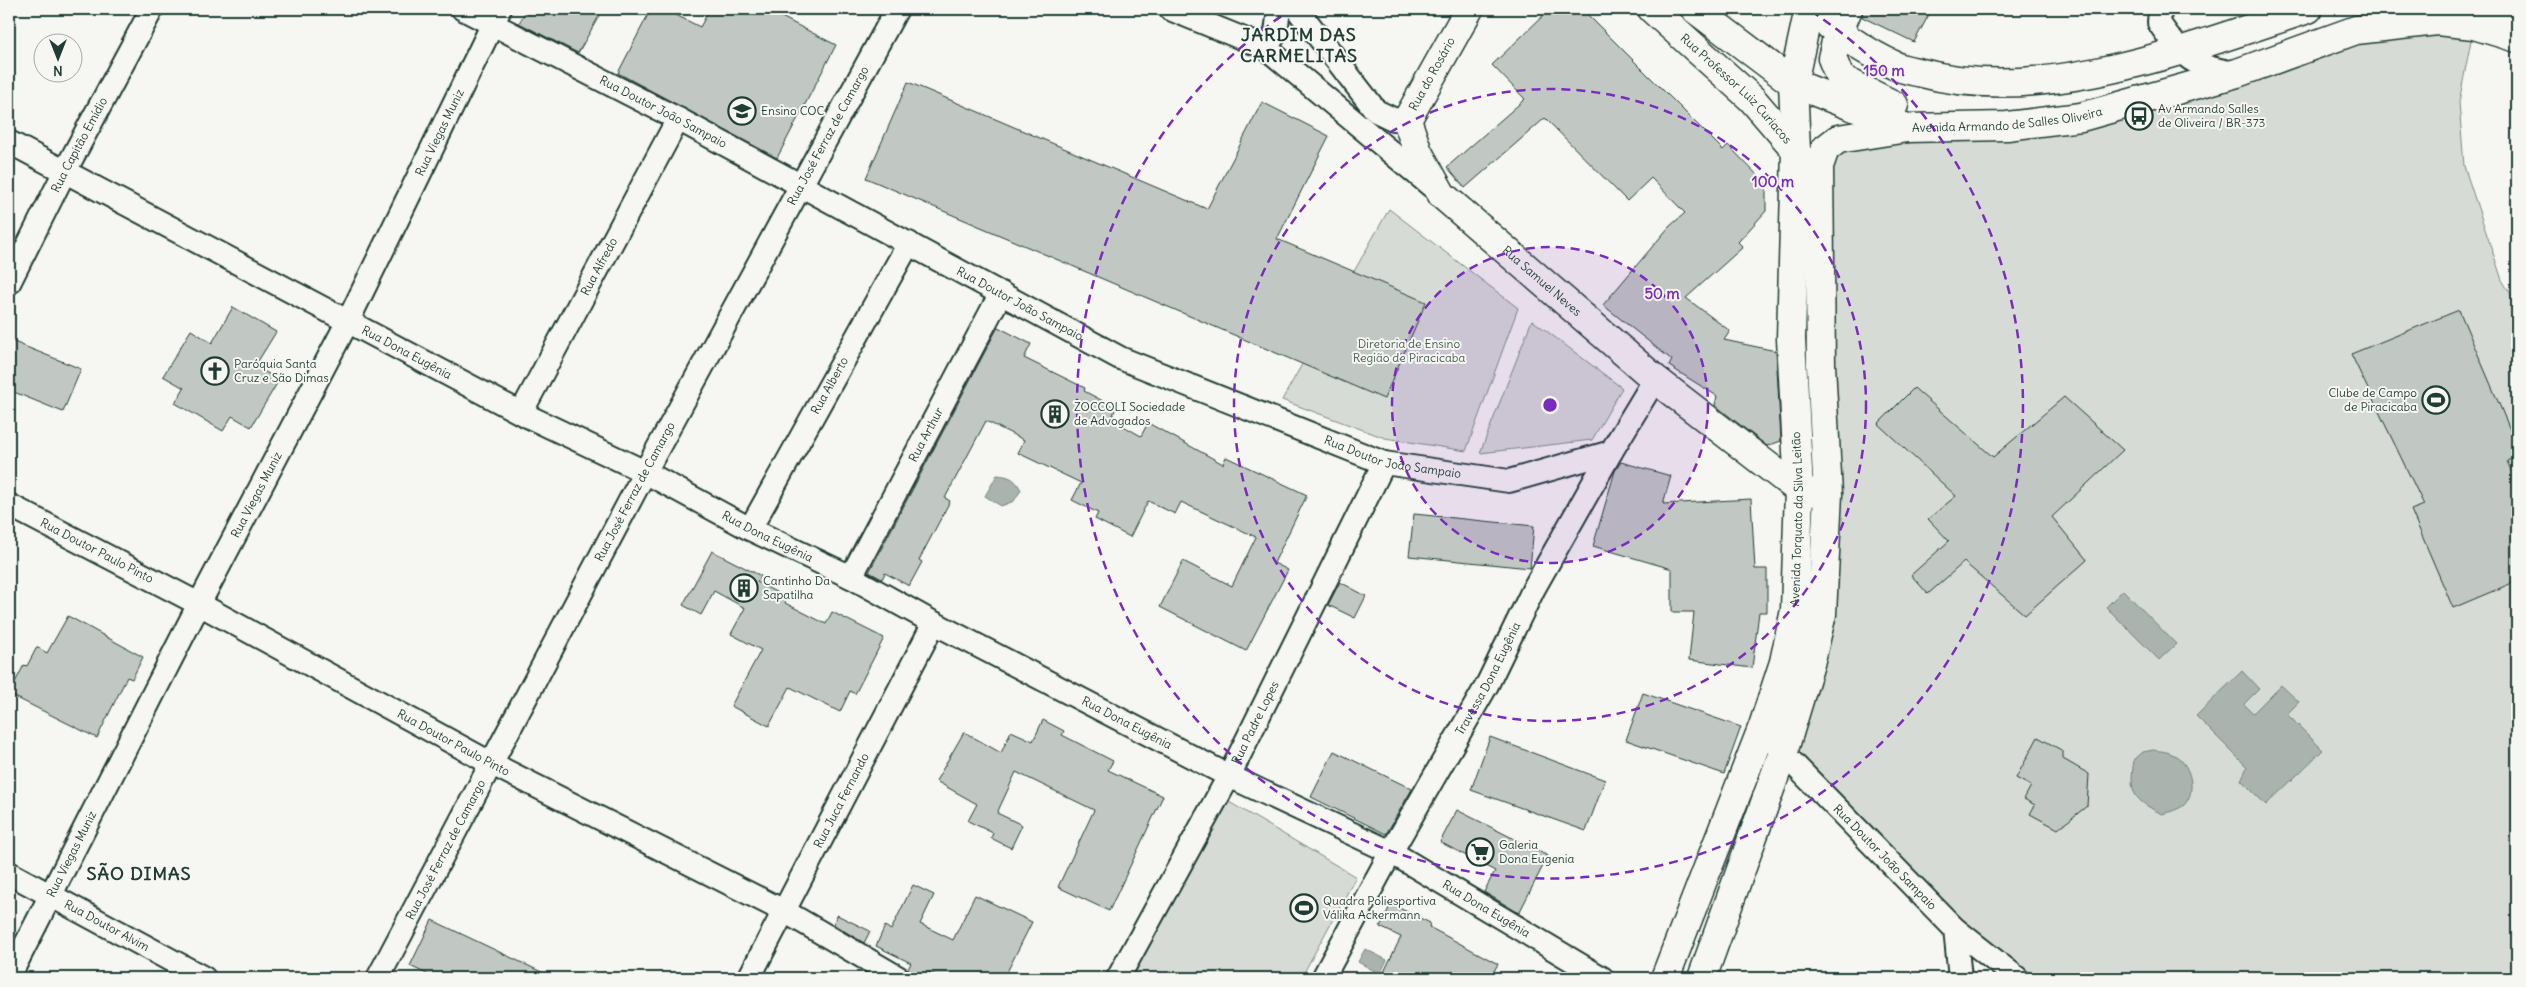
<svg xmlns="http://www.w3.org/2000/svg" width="2526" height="987" font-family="Delius,sans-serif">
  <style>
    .green { fill: #d6dbd6; stroke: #7a8c85 }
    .water { fill: #aab3ae; stroke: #72847d }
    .building { fill: #c1c8c3; stroke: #1f3d34 }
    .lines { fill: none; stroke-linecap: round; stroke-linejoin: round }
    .street-casing { stroke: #1f3d34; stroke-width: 26 }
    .secondary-casing { stroke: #1f3d34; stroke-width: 31 }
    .primary-casing { stroke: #1f3d34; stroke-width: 31 }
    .street { stroke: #f6f6f2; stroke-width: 22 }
    .secondary { stroke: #f6f6f2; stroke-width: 28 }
    .primary { stroke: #f6f6f2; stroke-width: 28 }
    .ring { fill: none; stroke: #7b2cbf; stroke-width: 2.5; stroke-dasharray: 9 6 }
    .labels { text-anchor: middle; stroke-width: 4; stroke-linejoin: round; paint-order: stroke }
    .street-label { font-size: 12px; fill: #1f3d34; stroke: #f6f6f2 }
    .poi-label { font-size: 12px; fill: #1f3d34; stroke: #f6f6f2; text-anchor: start }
    .park-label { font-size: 12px; fill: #445d54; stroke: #f6f6f2 }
    .district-label { font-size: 18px; font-weight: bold; letter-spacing: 1px; fill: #1f3d34; stroke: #f6f6f2 }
    .centre { fill: #7b2cbf; stroke: #f6f6f2; stroke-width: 2.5 }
    .ring-label { font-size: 15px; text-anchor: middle; font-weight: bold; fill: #7b2cbf; stroke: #f6f6f2; stroke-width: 4; stroke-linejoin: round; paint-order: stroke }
  </style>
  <rect width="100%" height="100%" fill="#f6f6f2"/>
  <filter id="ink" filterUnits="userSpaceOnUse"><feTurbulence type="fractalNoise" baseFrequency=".02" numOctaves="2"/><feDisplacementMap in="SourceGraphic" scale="10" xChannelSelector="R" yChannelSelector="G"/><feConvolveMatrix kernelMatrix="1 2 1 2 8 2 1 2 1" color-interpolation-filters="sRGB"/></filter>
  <g filter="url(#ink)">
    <!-- green -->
    <g class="green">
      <polygon points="2474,25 2459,102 2464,166 2502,280 2517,304 2517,978 2017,978 1783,753 1822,614 1825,149 2007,126 2356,30"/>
      <polygon points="1389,209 1518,308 1466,451 1385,438 1282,400"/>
      <polygon points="1532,320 1622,388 1592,440 1480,453"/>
      <polygon points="1229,802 1356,877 1301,978 1127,978 1208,834"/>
    </g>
    <!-- water -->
    <g class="water">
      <path d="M 997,475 C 1009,476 1015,478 1021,490 L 1014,501 L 1001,506 L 985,496 Z"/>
      <polygon points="2123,590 2176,644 2159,660 2106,607"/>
      <polygon points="2242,671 2259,689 2244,704 2253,713 2281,685 2299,702 2287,714 2323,750 2266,805 2241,780 2247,767 2196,716"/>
      <path d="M 2153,750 C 2159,751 2166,751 2172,754 C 2190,761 2198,791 2184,805 C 2178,810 2169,812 2162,814 C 2132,799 2129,793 2134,760 L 2143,752 Z"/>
      <polygon points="1365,949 1387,960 1380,974 1358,962"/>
    </g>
    <!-- building -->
    <g class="building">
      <polygon points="527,9 603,9 578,53 519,23"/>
      <polygon points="651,9 664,9 700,27 710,9 766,9 836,45 777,158 618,73"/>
      <polygon points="1550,9 1582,9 1723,150 1728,145 1766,184 1766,211 1738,242 1743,247 1686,298 1730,331 1724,340 1776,351 1781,441 1767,446 1715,405 1717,396 1669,366 1672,360 1603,305 1669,227 1685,213 1651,178 1627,201 1545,118 1465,188 1447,167 1525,99 1492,65"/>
      <polygon points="1863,9 1932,9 1914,42 1862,17"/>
      <polygon points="908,82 1207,209 1262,102 1329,136 1277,239 1426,302 1384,399 866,178"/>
      <polygon points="233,307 276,332 255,366 279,380 251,427 232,416 223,431 175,403 184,388 163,376 191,330 212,343"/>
      <polygon points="2459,310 2517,446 2517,456 2507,461 2517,484 2517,581 2453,608 2411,510 2424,505 2351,354"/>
      <polygon points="998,327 1031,344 1024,358 1085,388 1084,391 1116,408 1111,419 1141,436 1148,423 1223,464 1226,457 1307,495 1274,563 1288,570 1246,651 1160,607 1183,561 1232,586 1256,537 1181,502 1175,514 1148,501 1130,537 1095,519 1098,513 1072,500 1081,483 1018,453 1024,440 986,421 945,498 950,501 919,560 922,562 909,586 885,573 882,579 869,572"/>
      <polygon points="9,340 81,369 63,412 9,390"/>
      <polygon points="1914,388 1993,457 2064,397 2123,450 2052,517 2087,560 2025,615 1964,562 1928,594 1911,575 1949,541 1928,519 1956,496 1878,424"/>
      <polygon points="1621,462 1671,476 1663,504 1751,499 1755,569 1767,569 1767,612 1759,612 1752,668 1689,660 1694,612 1672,612 1672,569 1593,546 1615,471"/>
      <polygon points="1414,514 1534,526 1530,568 1409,556"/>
      <polygon points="712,551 761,576 757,582 787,598 785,603 826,624 832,612 884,638 855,694 850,691 840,712 790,687 769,726 731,706 761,650 731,634 745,608 714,591 701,615 683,605"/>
      <polygon points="1340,582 1366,596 1355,618 1328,605"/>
      <polygon points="68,616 143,657 132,679 127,677 97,738 9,694 24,665 27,666 37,647 47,653"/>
      <polygon points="1643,693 1741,727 1724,774 1626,740"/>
      <polygon points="1043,720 1064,731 1062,735 1113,761 1108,770 1163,796 1109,911 1058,887 1094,810 1016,772 997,813 1022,825 1011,848 991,838 993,833 968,821 977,804 936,781 964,732 1001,753 1011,731 1033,741"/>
      <polygon points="1490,737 1605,780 1586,831 1471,790"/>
      <polygon points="2038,737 2063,751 2063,759 2089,774 2087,806 2058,829 2030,814 2035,805 2024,799 2031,786 2016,778"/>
      <polygon points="1334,751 1412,789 1386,834 1311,797"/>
      <polygon points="1457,810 1548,856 1519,913 1484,892 1495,871 1440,842"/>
      <polygon points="913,885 934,895 920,924 953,940 975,895 1032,922 1004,978 942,978 929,972 926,978 923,978 908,969 911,963 876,946 885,926 891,930"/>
      <polygon points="1391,904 1430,923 1429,927 1498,964 1490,978 1381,978 1401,937 1380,927"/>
      <polygon points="837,915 870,931 864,943 833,924"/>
      <polygon points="432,920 554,978 435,978 410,966"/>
    </g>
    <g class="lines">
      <!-- street casing -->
      <g class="street-casing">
        <g id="street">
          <path id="s1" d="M 463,9 L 678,119 L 1120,358 L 1384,463 L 1509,481 L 1611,452"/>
          <polyline points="1170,9 1266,48 1435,189"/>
          <polyline points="1297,9 1376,111 1393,119 1407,120"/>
          <path d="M 2160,9 L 2159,23 C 2183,58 2193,67 2236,73"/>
          <polyline points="1266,48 1276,33 1279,9"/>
          <path id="s2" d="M 9,142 L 521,413 L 645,472 L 750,529 L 851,577 L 934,623 L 1229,776 L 1391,852 L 1602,978"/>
          <path id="s3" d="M 9,283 L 65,171 L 152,9"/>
          <path id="s4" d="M 521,413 L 678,119"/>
          <path id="s5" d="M 9,505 L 199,604 L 492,764 L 784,911 L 899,978"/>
          <path id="s6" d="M 750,529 L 909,243"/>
          <path id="s7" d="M 851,577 L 1001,293"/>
          <path id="s8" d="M 1774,742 L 1783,753 L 1955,929 L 2017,978"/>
          <path id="s9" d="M 9,873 L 204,978"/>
          <polyline points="1955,929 1960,978"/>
          <path id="s10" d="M 9,977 L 199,604 L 348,321 L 500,9"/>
          <path id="s11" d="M 378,978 L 645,472 L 897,9"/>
          <path id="s12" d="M 749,978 L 934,623"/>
          <path id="s13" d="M 1118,978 L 1229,776 L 1384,463"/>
          <path id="s14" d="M 1323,978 L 1391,852 L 1487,685 L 1534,588 L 1611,452 L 1655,379"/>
        </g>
      </g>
      <!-- secondary casing -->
      <g class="secondary-casing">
        <g id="secondary">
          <path id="s15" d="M 1469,9 L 1407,120 L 1418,152 L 1442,195 L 1655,379 L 1799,490 L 1810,492"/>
          <path id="s16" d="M 1652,9 L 1752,99 L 1796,150"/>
          <path id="s17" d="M 1665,978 L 1763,726 L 1784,662 L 1795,610 L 1799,490 L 1791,339 L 1796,150 L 1793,83 L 1809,9"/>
          <polyline points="1702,978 1783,753 1810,664 1822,614 1828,494 1821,365 1819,166 1825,149 1838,139 1907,128"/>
        </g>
      </g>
      <!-- primary casing -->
      <g class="primary-casing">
        <g id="primary">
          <path id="s18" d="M 1695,9 L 1793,83 L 1907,128 L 2007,126 L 2081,117 L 2237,73 L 2356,30 L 2437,21 L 2474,25 L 2517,38"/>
          <path d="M 1808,9 C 1835,30 1864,52 1896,66 C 1904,70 1914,71 1922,73 C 2044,106 2192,47 2308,9"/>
          <polyline points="1848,9 1838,33 1832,58 1840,78 1894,105"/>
          <polyline points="2491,9 2517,14"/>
        </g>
      </g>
      <!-- street -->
      <use href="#street" class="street"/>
      <!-- secondary -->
      <use href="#secondary" class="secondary"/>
      <!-- primary -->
      <use href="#primary" class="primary"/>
    </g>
  </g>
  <!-- distance rings -->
  <circle cx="1550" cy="405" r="158" fill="#7b2cbf" fill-opacity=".12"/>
  <g class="ring">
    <circle cx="1550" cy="405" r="158"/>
    <circle cx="1550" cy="405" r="316"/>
    <path d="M1811 11A473 473 0 1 1 1289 11"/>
  </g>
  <!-- icons -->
  <defs>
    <g id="school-ring" transform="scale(1.4375)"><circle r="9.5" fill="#f6f6f2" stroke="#1f3d34" stroke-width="1.5"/><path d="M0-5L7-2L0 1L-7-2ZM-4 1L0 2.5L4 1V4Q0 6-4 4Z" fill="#1f3d34"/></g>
    <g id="bus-ring" transform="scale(1.4375)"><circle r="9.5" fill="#f6f6f2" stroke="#1f3d34" stroke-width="1.5"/><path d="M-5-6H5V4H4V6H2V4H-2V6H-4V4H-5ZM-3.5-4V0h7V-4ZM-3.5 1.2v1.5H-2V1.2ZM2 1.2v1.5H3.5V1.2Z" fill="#1f3d34"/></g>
    <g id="church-ring" transform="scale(1.4375)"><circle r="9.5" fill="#f6f6f2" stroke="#1f3d34" stroke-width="1.5"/><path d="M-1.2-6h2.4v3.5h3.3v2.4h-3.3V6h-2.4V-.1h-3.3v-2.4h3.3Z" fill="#1f3d34"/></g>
    <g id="stadium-ring" transform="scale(1.4375)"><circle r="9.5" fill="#f6f6f2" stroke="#1f3d34" stroke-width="1.5"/><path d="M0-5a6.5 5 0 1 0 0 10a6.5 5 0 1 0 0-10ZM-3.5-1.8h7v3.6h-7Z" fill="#1f3d34"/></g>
    <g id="building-ring" transform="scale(1.4375)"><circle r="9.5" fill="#f6f6f2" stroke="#1f3d34" stroke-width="1.5"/><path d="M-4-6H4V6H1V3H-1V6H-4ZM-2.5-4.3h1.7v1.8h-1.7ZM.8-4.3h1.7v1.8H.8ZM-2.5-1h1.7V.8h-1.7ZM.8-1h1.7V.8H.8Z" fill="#1f3d34"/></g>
    <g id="supermarket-ring" transform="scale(1.4375)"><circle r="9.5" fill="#f6f6f2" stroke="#1f3d34" stroke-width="1.5"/><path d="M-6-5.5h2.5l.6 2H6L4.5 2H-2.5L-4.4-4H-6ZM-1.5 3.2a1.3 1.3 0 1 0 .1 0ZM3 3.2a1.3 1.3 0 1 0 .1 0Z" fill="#1f3d34"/></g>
  </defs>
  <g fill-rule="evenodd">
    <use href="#school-ring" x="742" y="111"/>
    <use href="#bus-ring" x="2139" y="116"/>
    <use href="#church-ring" x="215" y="371"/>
    <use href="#stadium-ring" x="2436" y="400"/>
    <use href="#building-ring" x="1055" y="414"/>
    <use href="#building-ring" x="744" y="588"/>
    <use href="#supermarket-ring" x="1480" y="852"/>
    <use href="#stadium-ring" x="1304" y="908"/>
  </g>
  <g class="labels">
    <!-- street labels -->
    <g class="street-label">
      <text transform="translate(1432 74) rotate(-61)" y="4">Rua do Rosário</text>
      <text dy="4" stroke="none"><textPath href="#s16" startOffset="116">Rua Professor Luiz Curiacos</textPath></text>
      <text dy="4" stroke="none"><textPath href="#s1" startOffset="225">Rua Doutor João Sampaio</textPath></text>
      <text dy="4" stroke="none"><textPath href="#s18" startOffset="346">Avenida Armando de Salles Oliveira</textPath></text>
      <text dy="4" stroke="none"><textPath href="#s10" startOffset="948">Rua Viegas Muniz</textPath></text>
      <text dy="4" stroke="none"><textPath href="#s11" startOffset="955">Rua José Ferraz de Camargo</textPath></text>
      <text dy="4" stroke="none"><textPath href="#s3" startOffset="155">Rua Capitão Emídio</textPath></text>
      <text dy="4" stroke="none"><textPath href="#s4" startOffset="166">Rua Alfredo</textPath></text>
      <text dy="4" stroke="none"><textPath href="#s15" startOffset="342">Rua Samuel Neves</textPath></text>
      <text dy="4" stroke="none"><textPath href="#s1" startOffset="630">Rua Doutor João Sampaio</textPath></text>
      <text dy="4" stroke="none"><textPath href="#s2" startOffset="450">Rua Dona Eugênia</textPath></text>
      <text dy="4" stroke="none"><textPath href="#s6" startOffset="164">Rua Alberto</textPath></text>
      <text dy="4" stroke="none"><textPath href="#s7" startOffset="161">Rua Arthur</textPath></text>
      <text dy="4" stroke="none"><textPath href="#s1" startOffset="1035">Rua Doutor João Sampaio</textPath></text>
      <text dy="4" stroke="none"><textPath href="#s11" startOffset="550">Rua José Ferraz de Camargo</textPath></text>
      <text dy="4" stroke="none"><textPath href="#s10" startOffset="542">Rua Viegas Muniz</textPath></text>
      <text dy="4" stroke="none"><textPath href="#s17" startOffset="482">Avenida Torquato da Silva Leitão</textPath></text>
      <text dy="4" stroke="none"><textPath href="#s2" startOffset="855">Rua Dona Eugênia</textPath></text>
      <text dy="4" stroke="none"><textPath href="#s5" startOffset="99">Rua Doutor Paulo Pinto</textPath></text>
      <text dy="4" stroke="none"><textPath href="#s14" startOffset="342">Travessa Dona Eugênia</textPath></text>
      <text dy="4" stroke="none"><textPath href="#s2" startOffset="1260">Rua Dona Eugênia</textPath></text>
      <text dy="4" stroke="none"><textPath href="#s13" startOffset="290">Rua Padre Lopes</textPath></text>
      <text dy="4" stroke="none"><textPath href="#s5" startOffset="504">Rua Doutor Paulo Pinto</textPath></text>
      <text dy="4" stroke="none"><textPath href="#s12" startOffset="200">Rua Juca Fernando</textPath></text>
      <text dy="4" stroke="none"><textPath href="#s11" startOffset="145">Rua José Ferraz de Camargo</textPath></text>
      <text dy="4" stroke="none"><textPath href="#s10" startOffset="138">Rua Viegas Muniz</textPath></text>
      <text dy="4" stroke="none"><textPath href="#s8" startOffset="160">Rua Doutor João Sampaio</textPath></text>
      <text dy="4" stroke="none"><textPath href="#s2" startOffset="1665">Rua Dona Eugênia</textPath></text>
      <text dy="4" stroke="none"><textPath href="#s9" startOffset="111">Rua Doutor Alvim</textPath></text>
    </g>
    <!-- poi labels -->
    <g class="poi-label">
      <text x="2158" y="113">Av Armando Salles<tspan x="2158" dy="14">de Oliveira / BR-373</tspan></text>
      <text x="761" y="115">Ensino COC</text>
      <text x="234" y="368">Paróquia Santa<tspan x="234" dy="14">Cruz e São Dimas</tspan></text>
      <text x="2417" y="397" text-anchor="end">Clube de Campo<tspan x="2417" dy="14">de Piracicaba</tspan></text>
      <text x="1074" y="411">ZOCCOLI Sociedade<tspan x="1074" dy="14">de Advogados</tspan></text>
      <text x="763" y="585">Cantinho Da<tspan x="763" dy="14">Sapatilha</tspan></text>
      <text x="1499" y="849">Galeria<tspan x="1499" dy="14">Dona Eugenia</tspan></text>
      <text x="1323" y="905">Quadra Poliesportiva<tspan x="1323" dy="14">Válika Ackermann</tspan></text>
    </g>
    <!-- park labels -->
    <g class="park-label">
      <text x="1409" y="348">Diretoria de Ensino<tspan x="1409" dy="14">Região de Piracicaba</tspan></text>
    </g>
    <!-- district labels -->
    <g class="district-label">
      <text x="1299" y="41">JARDIM DAS<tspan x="1299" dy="21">CARMELITAS</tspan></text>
      <text x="139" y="880">SÃO DIMAS</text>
    </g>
  </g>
  <circle cx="1550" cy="405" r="8" class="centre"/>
  <g class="ring-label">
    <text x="1884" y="76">150 m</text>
    <text x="1773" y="187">100 m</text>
    <text x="1662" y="299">50 m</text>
  </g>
  <!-- margin -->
  <rect width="2526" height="987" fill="none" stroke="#f6f6f2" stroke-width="30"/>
  <rect x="15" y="15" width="2496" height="957" fill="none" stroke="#1f3d34" stroke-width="2" filter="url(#ink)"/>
  <!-- north arrow -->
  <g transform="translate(58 58) rotate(180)"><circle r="24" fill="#f6f6f2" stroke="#a0aca6"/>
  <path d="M0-4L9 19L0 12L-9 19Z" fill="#1f3d34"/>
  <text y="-8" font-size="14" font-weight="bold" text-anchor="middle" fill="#1f3d34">N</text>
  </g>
</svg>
